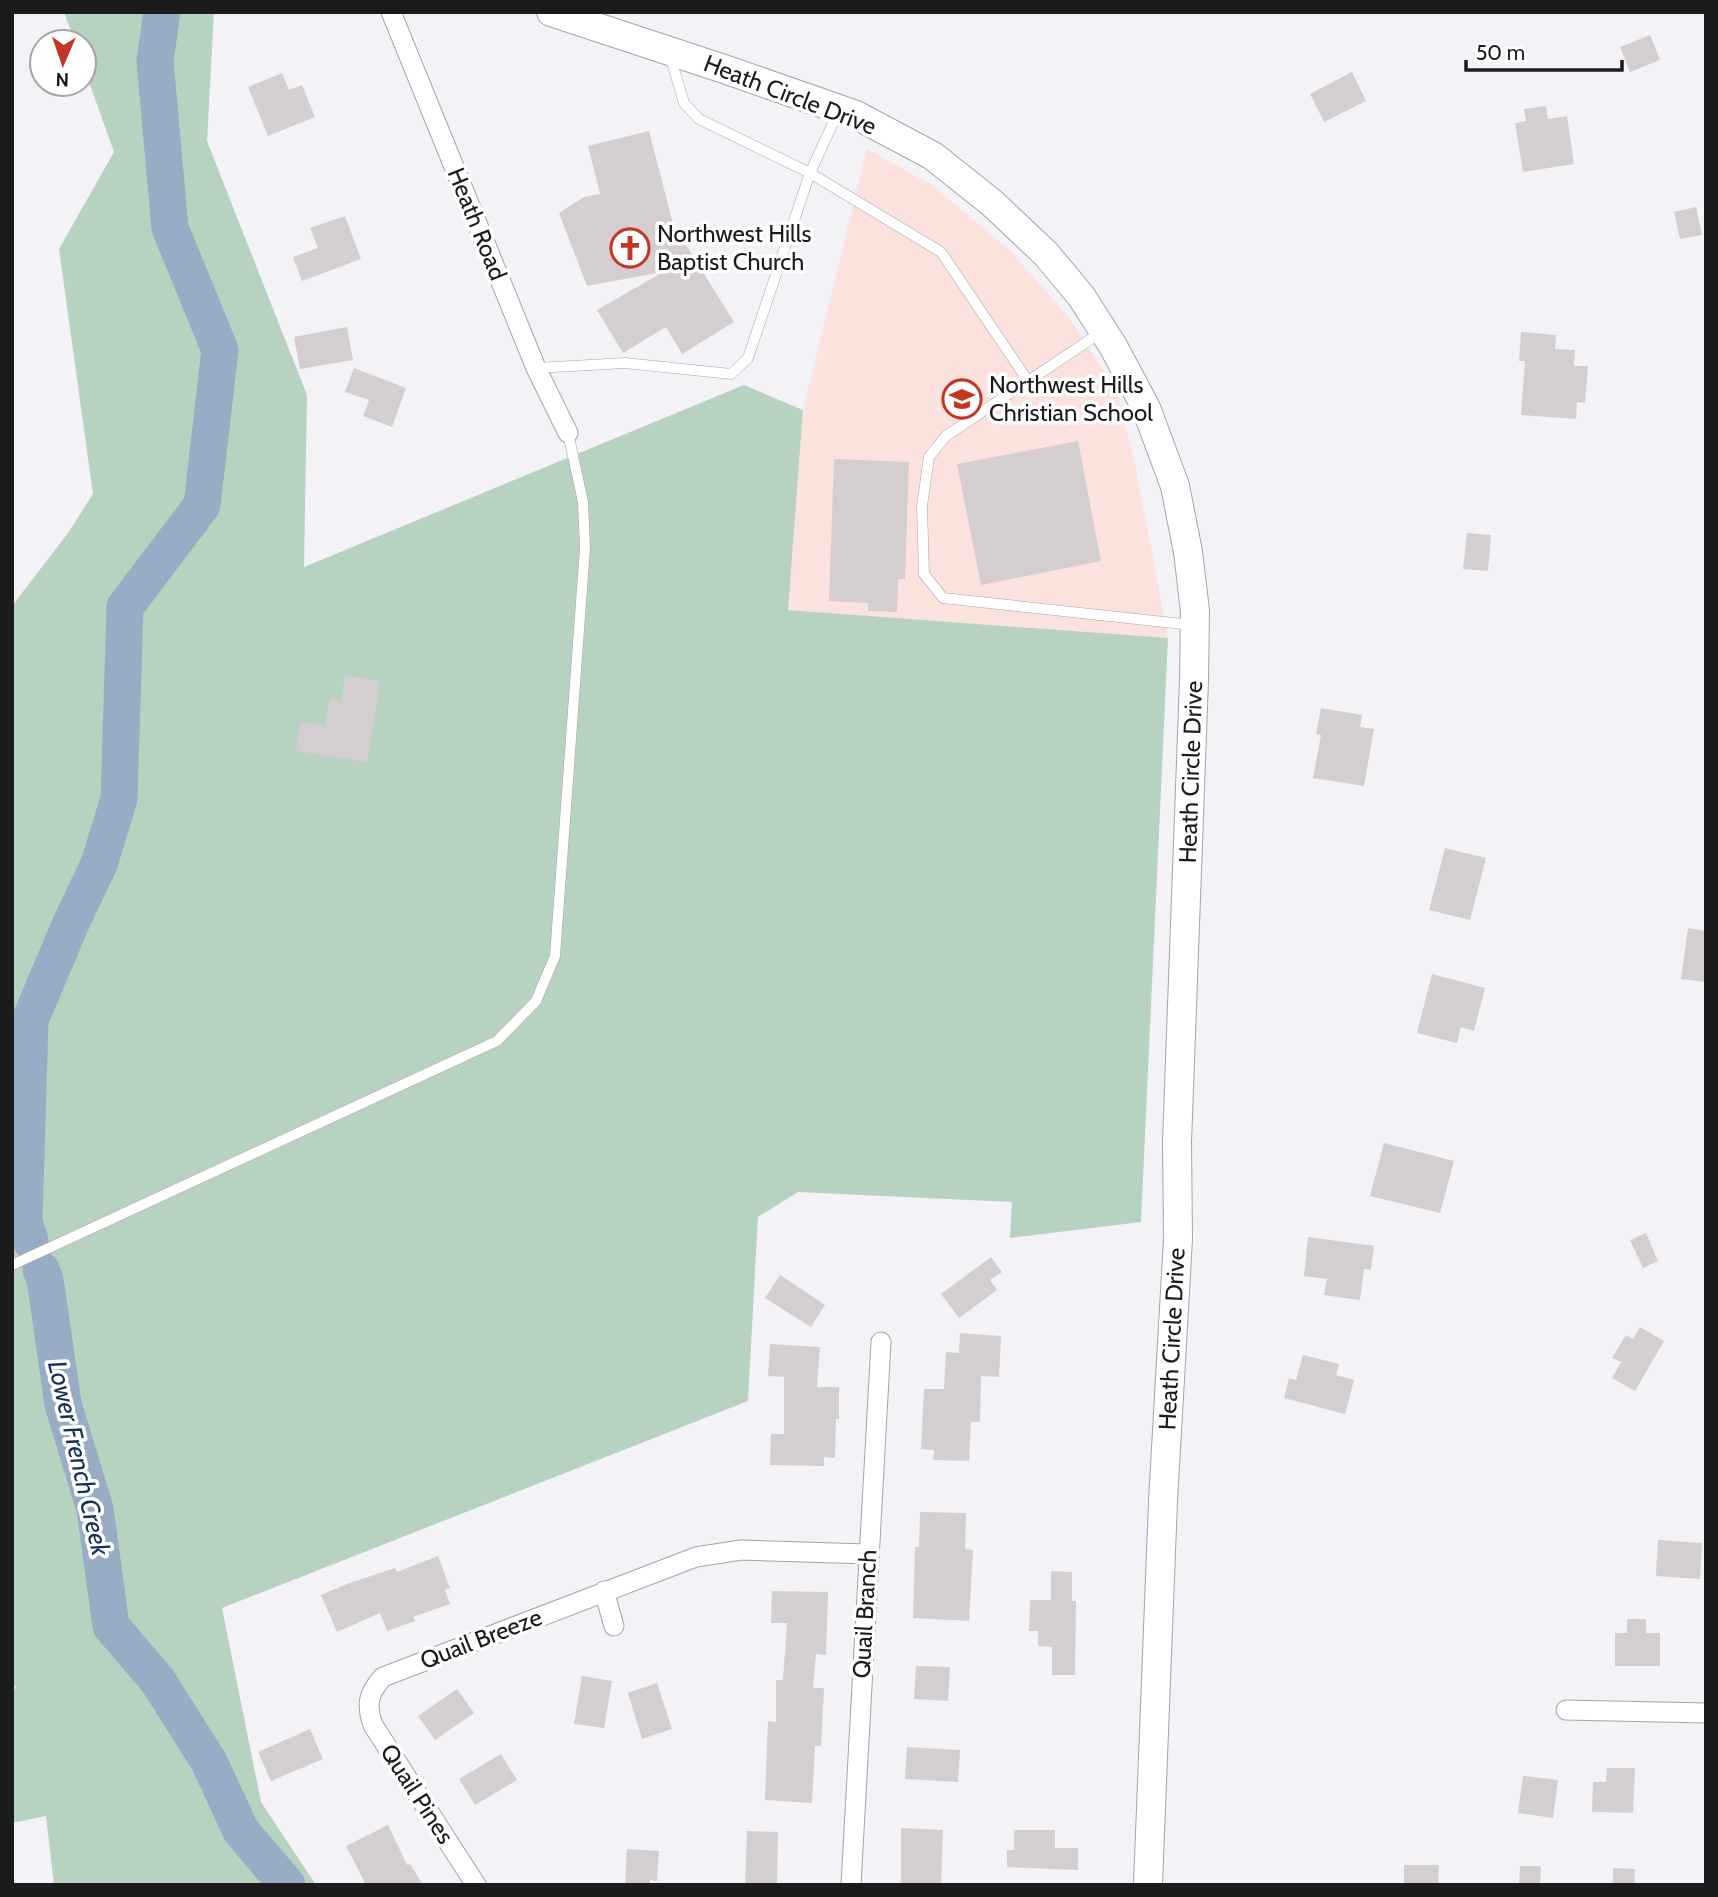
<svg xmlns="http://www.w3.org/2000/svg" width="1718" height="1897" font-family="Cabin,sans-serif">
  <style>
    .education { fill: #fce2dd }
    .green { fill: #b7d3bf }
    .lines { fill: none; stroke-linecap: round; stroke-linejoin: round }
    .river { stroke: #98acc6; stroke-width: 37 }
    .building { fill: #d4ced1 }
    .lane-casing { stroke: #a6a4aa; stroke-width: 11 }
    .street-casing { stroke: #a6a4aa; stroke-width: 21 }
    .secondary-casing { stroke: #a6a4aa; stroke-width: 30 }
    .lane { stroke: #fff; stroke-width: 10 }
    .street { stroke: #fff; stroke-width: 19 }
    .secondary { stroke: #fff; stroke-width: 28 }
    .labels { text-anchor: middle; stroke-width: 7; stroke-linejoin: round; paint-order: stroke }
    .street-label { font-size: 24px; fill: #1b1b1d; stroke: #fff }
    .poi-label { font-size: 24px; fill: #1b1b1d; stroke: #fff; text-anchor: start }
    .water-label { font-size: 26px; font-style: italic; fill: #133055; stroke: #fff }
  </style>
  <rect width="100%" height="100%" fill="#f3f2f7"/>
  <!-- education -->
  <polygon class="education" points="867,149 932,185 1012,252 1069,318 1116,389 1135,463 1168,638 787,610 803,410"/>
  <!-- green -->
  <polygon class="green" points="64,12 214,12 207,141 307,395 304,567 744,385 803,410 788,610 1168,638 1141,1222 1010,1238 1012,1202 798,1192 758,1217 748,1401 222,1608 261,1802 316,1885 54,1885 46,1816 12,1823 12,1690 16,1688 12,1682 12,606 68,533 93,494 59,249 114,152 84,68 84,42 75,42"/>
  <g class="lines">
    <!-- river -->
    <g class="river">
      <polyline points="30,1240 24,1222 30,1020 71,923 99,864 119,799 125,607 202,505 220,350 170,228 155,61 162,12"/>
      <polyline points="41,1270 45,1279 63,1404 95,1509 111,1626 158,1681 209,1762 241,1831 287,1885"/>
    </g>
  </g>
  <!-- building -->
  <g class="building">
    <polygon points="1650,35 1660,60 1630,72 1620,47"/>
    <polygon points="1352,72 1366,101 1324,122 1310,94"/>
    <polygon points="282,73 289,90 302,85 315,117 268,136 248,87"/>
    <polygon points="1546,106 1548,119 1567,116 1574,164 1523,172 1515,123 1526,121 1524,109"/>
    <polygon points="649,131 673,224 734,322 682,354 666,327 623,353 597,310 663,272 587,286 559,213 584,197 600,194 588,146"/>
    <polygon points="1696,207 1702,235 1680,239 1674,212"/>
    <polygon points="345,216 361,259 302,281 293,257 318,248 310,228"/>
    <polygon points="347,327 353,360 300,369 294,337"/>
    <polygon points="1521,332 1556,335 1555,349 1575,350 1574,366 1588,366 1585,403 1577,402 1576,419 1521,415 1525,361 1519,361"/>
    <polygon points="354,368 406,388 392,427 363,416 369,400 345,392"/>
    <polygon points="1078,441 1101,561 981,585 957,464"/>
    <polygon points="834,459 909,462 905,579 898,579 897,612 868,611 868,603 829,601"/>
    <polygon points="1467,533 1491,535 1488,571 1463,569"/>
    <polygon points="345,676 380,681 367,762 296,751 301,722 325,726 330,699 341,701"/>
    <polygon points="1321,708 1362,715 1360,727 1374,729 1364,786 1313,778 1321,735 1316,734"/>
    <polygon points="1445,848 1486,858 1470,920 1429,910"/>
    <polygon points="1688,928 1706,931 1706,982 1681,979"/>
    <polygon points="1432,974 1485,988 1474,1031 1461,1027 1457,1043 1417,1033"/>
    <polygon points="1384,1143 1454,1161 1440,1213 1370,1196"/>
    <polygon points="1646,1233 1658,1261 1643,1268 1630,1240"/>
    <polygon points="1308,1237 1374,1246 1371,1270 1364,1269 1360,1300 1324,1295 1327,1279 1304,1276"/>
    <polygon points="991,1257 1002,1272 990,1280 997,1290 959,1318 941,1294"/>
    <polygon points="780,1275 825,1305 811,1327 765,1298"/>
    <polygon points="1640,1327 1664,1341 1635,1391 1612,1378 1621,1362 1612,1358 1626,1335 1633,1339"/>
    <polygon points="960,1333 1001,1336 999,1377 981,1376 980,1422 971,1422 969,1461 933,1460 934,1450 921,1449 924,1389 944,1389 946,1352 959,1353"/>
    <polygon points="770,1344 820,1347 817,1387 839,1387 839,1419 836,1419 835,1458 824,1457 824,1466 770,1465 771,1434 784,1434 784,1377 768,1376"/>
    <polygon points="1303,1355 1339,1364 1336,1375 1354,1380 1345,1414 1284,1398 1289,1378 1296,1380"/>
    <polygon points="920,1512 966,1513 965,1549 973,1550 969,1621 913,1618 915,1547 919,1547"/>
    <polygon points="1658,1540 1702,1543 1700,1579 1656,1576"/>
    <polygon points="438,1556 450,1588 445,1590 450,1604 413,1617 415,1621 387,1631 380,1613 337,1632 321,1595 347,1584 395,1568 397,1572"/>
    <polygon points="1051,1571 1072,1572 1072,1601 1076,1601 1075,1675 1052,1675 1052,1647 1038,1646 1038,1631 1029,1631 1030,1600 1051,1600"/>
    <polygon points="772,1591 828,1592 826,1655 816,1654 813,1688 824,1688 821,1746 815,1746 812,1803 765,1800 768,1721 776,1722 776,1680 783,1680 787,1623 771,1623"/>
    <polygon points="1627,1619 1646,1619 1646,1633 1660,1633 1660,1666 1615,1666 1615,1633 1627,1633"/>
    <polygon points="916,1666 950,1667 948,1701 914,1699"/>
    <polygon points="582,1676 612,1681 604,1728 574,1724"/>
    <polygon points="657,1683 672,1729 642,1739 628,1693"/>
    <polygon points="457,1689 474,1713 435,1740 418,1716"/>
    <polygon points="310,1729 323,1759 271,1781 258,1752"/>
    <polygon points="907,1747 960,1750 958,1782 905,1779"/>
    <polygon points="501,1754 517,1780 475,1805 459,1779"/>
    <polygon points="1607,1768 1635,1768 1633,1813 1592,1812 1593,1782 1606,1782"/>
    <polygon points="1523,1776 1558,1780 1553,1818 1518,1813"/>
    <polygon points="388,1825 407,1865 410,1864 423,1885 366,1885 346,1846"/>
    <polygon points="901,1828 943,1830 941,1885 901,1885"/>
    <polygon points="1014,1830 1055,1830 1055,1848 1078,1848 1078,1870 1007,1867 1007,1850 1014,1850"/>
    <polygon points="747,1831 778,1832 777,1885 745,1885"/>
    <polygon points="627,1849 659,1851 657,1881 650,1880 650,1885 625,1885"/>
    <polygon points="1404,1865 1439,1865 1438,1885 1404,1885"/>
    <polygon points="1520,1866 1541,1866 1540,1885 1519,1885"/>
    <polygon points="1613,1868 1635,1869 1634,1885 1613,1885"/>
  </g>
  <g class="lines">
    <!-- lane casing -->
    <g class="lane-casing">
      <g id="lane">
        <polyline points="670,56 684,103 699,119 810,173 941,252 1028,381"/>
        <polyline points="1103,331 946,436 929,457 922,506 924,574 943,598 1192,625"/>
        <polyline points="536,368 625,363 731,374 748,358 810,173 839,110"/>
        <polyline points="12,1265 497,1041 536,1001 555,956 585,548 583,502 568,433"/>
      </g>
    </g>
    <!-- street casing -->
    <g class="street-casing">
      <g id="street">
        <polyline points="391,12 536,368 568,433"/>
        <polyline points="604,1591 614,1626"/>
        <polyline points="1566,1710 1706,1713"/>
        <path d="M 476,1885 L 373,1725 C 366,1705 368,1693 383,1677 L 696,1557 L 741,1550 L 868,1554"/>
        <polyline points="851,1885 881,1342"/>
      </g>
    </g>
    <!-- secondary casing -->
    <g class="secondary-casing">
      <polyline id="secondary" points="551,12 724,69 856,115 933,156 992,203 1046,254 1081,296 1113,346 1146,408 1175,486 1188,552 1195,611 1194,680 1177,1142 1178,1239 1163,1501 1148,1885"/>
    </g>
    <!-- lane -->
    <use href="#lane" class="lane"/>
    <!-- street -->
    <use href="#street" class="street"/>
    <!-- secondary -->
    <use href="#secondary" class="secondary"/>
  </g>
  <!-- icons -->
  <defs>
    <g id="church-ring" transform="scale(2.0125)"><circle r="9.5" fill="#fff" stroke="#c23623" stroke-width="1.5"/><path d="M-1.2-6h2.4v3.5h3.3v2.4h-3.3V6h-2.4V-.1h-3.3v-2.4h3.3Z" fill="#c23623"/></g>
    <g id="school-ring" transform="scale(2.0125)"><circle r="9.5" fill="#fff" stroke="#c23623" stroke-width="1.5"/><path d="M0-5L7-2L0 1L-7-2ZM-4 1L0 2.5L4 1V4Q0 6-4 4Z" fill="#c23623"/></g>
  </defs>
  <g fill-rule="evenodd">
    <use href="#church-ring" x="630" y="248"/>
    <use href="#school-ring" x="962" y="399"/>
  </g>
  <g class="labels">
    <!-- street labels -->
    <g class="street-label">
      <text transform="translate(790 95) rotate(21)" y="8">Heath Circle Drive</text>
      <text transform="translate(477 224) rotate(68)" y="8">Heath Road</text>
      <text transform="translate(1191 772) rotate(-88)" y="8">Heath Circle Drive</text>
      <text transform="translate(1172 1339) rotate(-87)" y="8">Heath Circle Drive</text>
      <text transform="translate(865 1614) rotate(-87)" y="8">Quail Branch</text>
      <text transform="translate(481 1639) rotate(-21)" y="8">Quail Breeze</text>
      <text transform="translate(417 1794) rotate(57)" y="8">Quail Pines</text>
    </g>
    <!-- poi labels -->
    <g class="poi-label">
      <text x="657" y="242">Northwest Hills<tspan x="657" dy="28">Baptist Church</tspan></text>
      <text x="989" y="393">Northwest Hills<tspan x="989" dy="28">Christian School</tspan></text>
    </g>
    <!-- water labels -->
    <g class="water-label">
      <text transform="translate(79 1458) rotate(77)" y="9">Lower French Creek</text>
    </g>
  </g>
  <!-- border -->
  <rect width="1718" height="1897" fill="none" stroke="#1b1b1d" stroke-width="28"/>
  <!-- north arrow -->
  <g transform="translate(63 63) rotate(182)"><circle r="33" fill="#ffffff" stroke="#a4a4a5" stroke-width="2"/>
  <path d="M0-5L12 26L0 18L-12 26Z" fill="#c23623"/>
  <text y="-10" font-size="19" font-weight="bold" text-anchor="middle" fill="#1b1b1d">N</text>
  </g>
  <!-- scale -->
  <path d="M1466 60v10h156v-10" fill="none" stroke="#1b1b1d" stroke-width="3.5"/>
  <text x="1476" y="60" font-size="21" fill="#1b1b1d" stroke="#ffffff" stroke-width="5" paint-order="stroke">50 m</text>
</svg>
